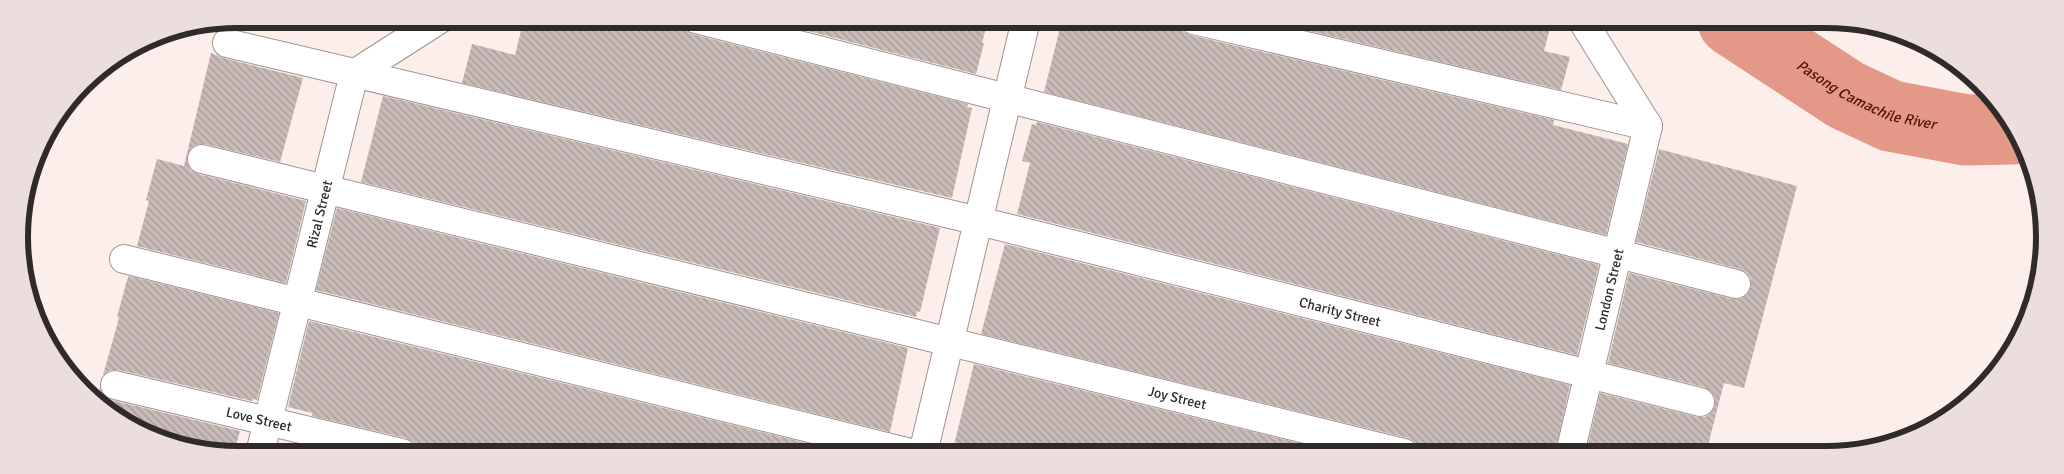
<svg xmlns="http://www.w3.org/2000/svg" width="2064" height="474" font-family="Signika,sans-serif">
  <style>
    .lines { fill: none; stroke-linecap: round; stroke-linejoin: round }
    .river { stroke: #e39888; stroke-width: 71 }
    .building { fill: url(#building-back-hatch) }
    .minor-casing { stroke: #a09390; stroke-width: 30 }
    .minor { stroke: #fff; stroke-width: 28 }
    .labels { text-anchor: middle; stroke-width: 4.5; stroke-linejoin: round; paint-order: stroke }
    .street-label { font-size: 14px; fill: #302b2a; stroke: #fceeeb }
    .water-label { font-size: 15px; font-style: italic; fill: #541106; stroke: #fceeeb }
    .rim { fill: none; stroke: #302b2a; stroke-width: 6 }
  </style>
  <defs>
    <pattern id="building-back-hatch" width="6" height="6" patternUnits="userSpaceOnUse" patternTransform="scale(1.25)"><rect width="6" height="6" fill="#c9bbb8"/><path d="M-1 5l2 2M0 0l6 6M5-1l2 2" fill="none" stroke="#a49896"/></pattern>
  </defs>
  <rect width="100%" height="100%" fill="#fceeeb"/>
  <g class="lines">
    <!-- river -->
    <path class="river" id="s1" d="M 1733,21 L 1846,95 L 1891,116 L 1966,130 L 2013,129"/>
  </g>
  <!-- building -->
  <g class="building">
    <polygon points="524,19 681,19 685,30 692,34 968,104 967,107 972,108 952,198 462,83 472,44 515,55"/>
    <polygon points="761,19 939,20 988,20 982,43 984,43 976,74"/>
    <polygon points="1062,20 1179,20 1183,31 1190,35 1554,120 1553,125 1628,144 1606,235 1044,92"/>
    <polygon points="1263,20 1552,20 1544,51 1570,57 1561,90"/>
    <polygon points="211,53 223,58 303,78 280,162 205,144 198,144 191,148 187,156 187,163 191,170 198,174 306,201 286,283 137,246 149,201 146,200 157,159 184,166"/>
    <polygon points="383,96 940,228 920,312 917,311 916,317 361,182"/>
    <polygon points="1037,122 1599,265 1577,355 1017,214 1030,163 1022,161 1032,124 1036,125"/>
    <polygon points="1659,149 1797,186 1744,388 1724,383 1706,453 1586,453 1600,393 1697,417 1705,417 1711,413 1715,405 1715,397 1711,391 1704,387 1608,363 1629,273 1733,299 1740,299 1747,295 1751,287 1751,279 1747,273 1740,269 1636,242"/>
    <polygon points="337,208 908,348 890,432 316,290"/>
    <polygon points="1005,244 1570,385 1555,453 1419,453 1415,442 1408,438 981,334"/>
    <polygon points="129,276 279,313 257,400 253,399 252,401 119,370 110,370 103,375 119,318 117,317 127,280"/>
    <polygon points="309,321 847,453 417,453 413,442 406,438 312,416 312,413 288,407"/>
    <polygon points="974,364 1340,453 952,453"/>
    <polygon points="100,387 104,396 111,400 240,431 234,453 208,453 128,426 97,399"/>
    <polygon points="304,446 336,453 302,453"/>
  </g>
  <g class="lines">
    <!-- minor casing -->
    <g class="minor-casing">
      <g id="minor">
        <polyline points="696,19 1736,284"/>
        <polyline points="1194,20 1648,126"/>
        <polyline points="1582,20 1648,126"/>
        <path id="s2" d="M 227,43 L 979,221 L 1700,402"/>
        <path id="s3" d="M 202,159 L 1404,453"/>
        <polyline points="124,259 911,453"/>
        <path id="s4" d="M 115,385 L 402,453"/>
        <path id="s5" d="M 260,453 L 354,74 L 440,19"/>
        <polyline points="923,453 1026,20"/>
        <path id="s6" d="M 1570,453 L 1648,126"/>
      </g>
    </g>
    <!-- minor -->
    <use href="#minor" class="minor"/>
  </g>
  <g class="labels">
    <!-- street labels -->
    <g class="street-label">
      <text dy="5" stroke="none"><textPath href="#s5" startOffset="246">Rizal Street</textPath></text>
      <text dy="5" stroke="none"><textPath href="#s6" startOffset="168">London Street</textPath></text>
      <text dy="5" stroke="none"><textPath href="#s2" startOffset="1145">Charity Street</textPath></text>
      <text dy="5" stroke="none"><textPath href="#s3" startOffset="1004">Joy Street</textPath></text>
      <text dy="5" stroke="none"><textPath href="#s4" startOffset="148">Love Street</textPath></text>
    </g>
    <!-- water labels -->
    <g class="water-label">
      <text dy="5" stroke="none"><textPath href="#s1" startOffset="154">Pasong Camachile River</textPath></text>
    </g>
  </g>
  <!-- crop -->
  <path d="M0 0H2064V474H0ZM237 28H1827A209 209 0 0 1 2036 237V237A209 209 0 0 1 1827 446H237A209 209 0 0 1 28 237V237A209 209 0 0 1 237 28Z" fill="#ecdedc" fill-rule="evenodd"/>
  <path class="rim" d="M237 28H1827A209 209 0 0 1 2036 237V237A209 209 0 0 1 1827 446H237A209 209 0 0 1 28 237V237A209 209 0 0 1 237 28Z"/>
</svg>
